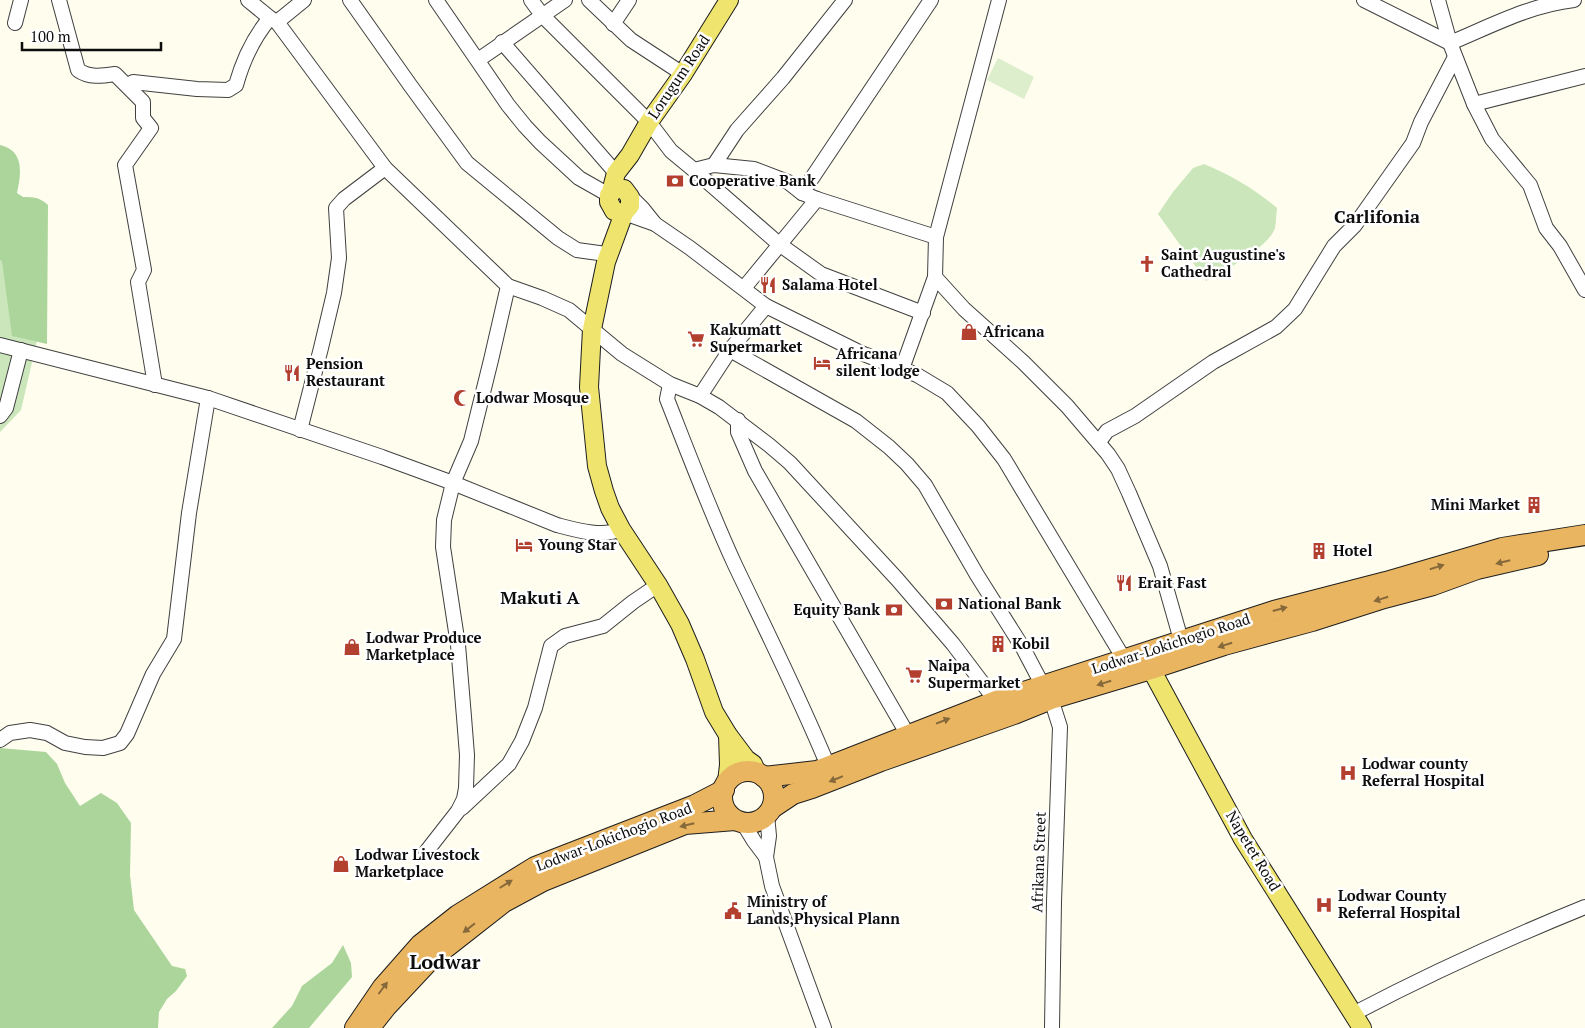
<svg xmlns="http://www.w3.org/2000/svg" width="1585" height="1028" font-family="'PT Serif',serif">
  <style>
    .green { fill: #cae6ba }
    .forest { fill: #acd59b }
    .pitch { fill: #dceecc }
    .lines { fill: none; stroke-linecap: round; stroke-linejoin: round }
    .minor-casing { stroke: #404040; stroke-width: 16 }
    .major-casing { stroke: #1e1e1e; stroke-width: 20 }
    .highway-casing { stroke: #1e1e1e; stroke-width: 22 }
    .minor { stroke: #fff; stroke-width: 14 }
    .major { stroke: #eee46e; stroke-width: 18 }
    .highway { stroke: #e9b561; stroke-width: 20 }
    .oneway { fill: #86693b }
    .labels { text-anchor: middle; stroke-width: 5; stroke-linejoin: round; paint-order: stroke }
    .street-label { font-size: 15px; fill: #0d0d0d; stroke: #fff }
    .poi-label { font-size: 15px; font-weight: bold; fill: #0d0d0d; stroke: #fff; text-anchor: start }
    .quarter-label { font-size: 18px; font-weight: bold; fill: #0d0d0d; stroke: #fff }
    .district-label { font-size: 20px; font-weight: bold; fill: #0d0d0d; stroke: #fff }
  </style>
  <rect width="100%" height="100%" fill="#fefdee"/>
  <!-- green -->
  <g class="green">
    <path d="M 1204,164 C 1231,175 1256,190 1277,208 C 1276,215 1276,222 1275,228 C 1269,247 1223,272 1206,281 L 1158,214 L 1173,192 L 1193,168 Z"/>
    <polygon points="0,230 39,332 21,410 0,432"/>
  </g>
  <!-- forest -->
  <g class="forest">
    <path d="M 0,145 C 25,151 21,174 17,193 L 23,197 C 34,197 39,197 48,205 L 47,344 L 12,336 L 2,261 L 0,260 Z"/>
    <polygon points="0,748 46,752 57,764 65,783 80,806 101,793 117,803 131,823 130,875 134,910 172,966 185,969 187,976 176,991 167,999 159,1012 158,1028 0,1028"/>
    <polygon points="343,945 351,963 352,977 309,1028 272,1028 292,1006 302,986 332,963"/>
  </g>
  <!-- pitch -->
  <polygon class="pitch" points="998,58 1034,77 1024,99 987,80"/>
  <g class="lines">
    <!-- minor casing -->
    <g class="minor-casing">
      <g id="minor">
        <path d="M 59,0 L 78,70 C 89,78 102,76 115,74 L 143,102 L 143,118 L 151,128 L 125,165 L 144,270 L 138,282 L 155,385"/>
        <polyline points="248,0 270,18 277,22 385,168 508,286 542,298 569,310 622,354 670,384 700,396 719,407 769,445 790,463 897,579 953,644 996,701"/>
        <polyline points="350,0 410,85 467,163 558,238 577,250 606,254"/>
        <polyline points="436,0 508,105 525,126 540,142 579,178 609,195"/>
        <polyline points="531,0 542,15 649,122 671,151 694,170 714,165 754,169 788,182 802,193 817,199 936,237"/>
        <polyline points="589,0 631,40 683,74"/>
        <path d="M 1364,0 L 1450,43 C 1491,26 1530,5 1574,0"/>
        <polyline points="1438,0 1450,43 1474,104 1492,139 1530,185 1546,228 1560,246 1585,290"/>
        <polyline points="277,22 304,0"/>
        <polyline points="15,23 21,0"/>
        <polyline points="613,24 629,0"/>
        <polyline points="502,42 616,173"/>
        <polyline points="478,60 565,0"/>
        <path d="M 133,82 L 197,89 L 228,90 L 236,85 C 243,60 253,38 270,18"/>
        <polyline points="1474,104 1585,76"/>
        <polyline points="714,165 737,130 783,78 845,0"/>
        <polyline points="694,170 779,244 821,274 923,313"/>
        <polyline points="802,193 931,0"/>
        <polyline points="630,196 643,209 655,224"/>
        <polyline points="624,213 655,224 690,248 766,306 861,353 917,375 947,393 978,426 1004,459 1124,659"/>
        <polyline points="935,277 964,309 1023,362 1067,406 1108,454 1118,469 1129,493 1160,566 1181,640"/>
        <polyline points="744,288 817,199"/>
        <path d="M 0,345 L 208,398 L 382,457 L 453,483 L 557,525 C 576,530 603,538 621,529"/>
        <polyline points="730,350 856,421 889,447 907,464 925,485 977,575 1023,648 1043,686"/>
        <polyline points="902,369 935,277 936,237 999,0"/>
        <path d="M 670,384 L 667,399 C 689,455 710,511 735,565 C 767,632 800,698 828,766"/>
        <polyline points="700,396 730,350 766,306"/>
        <polyline points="0,416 6,408 21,350"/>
        <polyline points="738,420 738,432 755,471 908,735"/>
        <polyline points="300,430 321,348 334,293 339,258 336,208 344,199 385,168"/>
        <polyline points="1099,442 1107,431 1135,416 1213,362 1276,327 1295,309 1334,246 1355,225 1413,143 1421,122 1455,57"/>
        <polyline points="1051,699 1060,727 1054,902 1052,1028"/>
        <polyline points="0,740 10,733 30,730 47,733 65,743 85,747 103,748 120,743 127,734 153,674 174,639 189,513 208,398"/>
        <polyline points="462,808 509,764 522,741 535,708 551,646 565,636 603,626 633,602 658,585"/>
        <polyline points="767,815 769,836 766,857 772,886 824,1028"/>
        <polyline points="743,823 754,841 766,857"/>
        <polyline points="426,852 458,811 464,799 466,788 467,755 464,717 458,645 443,547 444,520 453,483 471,441 491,360 508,286"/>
        <path d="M 1353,1014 C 1429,974 1506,939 1585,907"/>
      </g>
    </g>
    <!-- major casing -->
    <g class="major-casing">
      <g id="major">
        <polygon points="616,189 624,189 630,197 630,206 624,213 614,211 609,202 609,195"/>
        <polyline points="611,192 616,173 630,155 649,122 683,74 729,0"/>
        <polyline points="624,213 606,262 592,329 589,387 597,466 604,491 610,508 621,529 658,585 680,624 695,659 714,712 728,735 746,759 753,764 757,773"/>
        <polyline points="1151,669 1243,839 1362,1028"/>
        <polyline points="727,782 729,765 728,735"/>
      </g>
    </g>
    <!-- highway casing -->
    <g class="highway-casing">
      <g id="highway">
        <circle cx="748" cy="797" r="26"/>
        <polyline points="764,777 817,771 996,701 1274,611 1386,582 1502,548 1585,535"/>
        <polyline points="772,808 793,794 812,788 881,761 1014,714 1051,699 1151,669 1224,645 1312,621 1384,598 1433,585 1477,569 1538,555"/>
        <polyline points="371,1026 386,1007 430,960 504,902 543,881 685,824 735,820"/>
        <polyline points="355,1028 383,987 420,945 458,915 535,867 695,805 724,790"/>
      </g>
    </g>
    <!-- minor -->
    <use href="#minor" class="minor"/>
    <!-- major -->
    <use href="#major" class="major"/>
    <!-- highway -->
    <use href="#highway" class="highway"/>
  </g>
  <!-- one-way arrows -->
  <defs><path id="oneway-solid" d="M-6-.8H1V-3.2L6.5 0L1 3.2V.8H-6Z" transform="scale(1.25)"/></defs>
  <g class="oneway">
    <use href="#oneway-solid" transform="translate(1503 562) rotate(166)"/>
    <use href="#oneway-solid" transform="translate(1437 567) rotate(-17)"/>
    <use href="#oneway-solid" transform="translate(1381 599) rotate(163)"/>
    <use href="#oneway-solid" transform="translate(1280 609) rotate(-15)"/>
    <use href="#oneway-solid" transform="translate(1225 645) rotate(163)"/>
    <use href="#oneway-solid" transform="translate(1104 683) rotate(163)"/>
    <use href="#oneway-solid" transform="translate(943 721) rotate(-21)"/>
    <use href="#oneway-solid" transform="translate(836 779) rotate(158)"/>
    <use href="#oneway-solid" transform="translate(687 825) rotate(166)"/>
    <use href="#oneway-solid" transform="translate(506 884) rotate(-32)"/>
    <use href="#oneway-solid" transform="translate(469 928) rotate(142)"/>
    <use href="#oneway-solid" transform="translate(383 988) rotate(-53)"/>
  </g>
  <!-- icons -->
  <defs>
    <g id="bank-bare" transform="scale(1.35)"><path d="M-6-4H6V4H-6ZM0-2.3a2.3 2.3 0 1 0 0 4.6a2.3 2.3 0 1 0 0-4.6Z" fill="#b33f2f" stroke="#fff" stroke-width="2.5" paint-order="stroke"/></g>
    <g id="church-bare" transform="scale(1.35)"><path d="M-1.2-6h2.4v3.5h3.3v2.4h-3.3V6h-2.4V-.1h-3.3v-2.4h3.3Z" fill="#b33f2f" stroke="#fff" stroke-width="2.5" paint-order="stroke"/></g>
    <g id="restaurant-bare" transform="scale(1.35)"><path d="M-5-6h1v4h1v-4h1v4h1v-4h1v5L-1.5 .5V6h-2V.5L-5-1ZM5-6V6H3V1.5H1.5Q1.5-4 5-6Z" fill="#b33f2f" stroke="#fff" stroke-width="2.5" paint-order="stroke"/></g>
    <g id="shop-bare" transform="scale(1.35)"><path d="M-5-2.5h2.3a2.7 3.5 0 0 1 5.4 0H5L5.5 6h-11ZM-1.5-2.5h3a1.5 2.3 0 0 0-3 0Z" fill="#b33f2f" stroke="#fff" stroke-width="2.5" paint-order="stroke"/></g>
    <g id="supermarket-bare" transform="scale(1.35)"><path d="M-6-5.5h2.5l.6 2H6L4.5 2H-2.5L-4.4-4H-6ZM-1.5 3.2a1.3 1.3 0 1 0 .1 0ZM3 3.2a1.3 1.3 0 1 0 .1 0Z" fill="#b33f2f" stroke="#fff" stroke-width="2.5" paint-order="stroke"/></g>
    <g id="hotel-bare" transform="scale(1.35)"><path d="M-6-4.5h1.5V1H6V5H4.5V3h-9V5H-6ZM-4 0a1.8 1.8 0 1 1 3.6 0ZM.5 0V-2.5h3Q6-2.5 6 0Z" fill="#b33f2f" stroke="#fff" stroke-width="2.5" paint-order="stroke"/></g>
    <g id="mosque-bare" transform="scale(1.35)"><path d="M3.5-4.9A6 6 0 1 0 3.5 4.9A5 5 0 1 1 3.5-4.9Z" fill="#b33f2f" stroke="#fff" stroke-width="2.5" paint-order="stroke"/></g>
    <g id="building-bare" transform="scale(1.35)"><path d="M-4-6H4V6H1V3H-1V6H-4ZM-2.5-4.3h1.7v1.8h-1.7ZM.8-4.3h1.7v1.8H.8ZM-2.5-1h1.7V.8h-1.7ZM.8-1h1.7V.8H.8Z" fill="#b33f2f" stroke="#fff" stroke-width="2.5" paint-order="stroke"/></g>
    <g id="hospital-bare" transform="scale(1.35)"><path d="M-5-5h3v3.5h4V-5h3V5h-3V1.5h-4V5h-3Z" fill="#b33f2f" stroke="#fff" stroke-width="2.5" paint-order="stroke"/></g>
    <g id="civic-bare" transform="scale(1.35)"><path d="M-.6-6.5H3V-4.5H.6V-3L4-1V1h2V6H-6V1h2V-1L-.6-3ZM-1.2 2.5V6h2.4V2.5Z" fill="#b33f2f" stroke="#fff" stroke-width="2.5" paint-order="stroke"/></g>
  </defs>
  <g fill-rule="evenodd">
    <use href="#bank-bare" x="675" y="181"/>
    <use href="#church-bare" x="1147" y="264"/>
    <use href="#restaurant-bare" x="768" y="285"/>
    <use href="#shop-bare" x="969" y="332"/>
    <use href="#supermarket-bare" x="696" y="339"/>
    <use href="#hotel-bare" x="822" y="363"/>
    <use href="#restaurant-bare" x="292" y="373"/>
    <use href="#mosque-bare" x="462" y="398"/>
    <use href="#building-bare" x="1534" y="505"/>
    <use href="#hotel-bare" x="524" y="545"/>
    <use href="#building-bare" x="1319" y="551"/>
    <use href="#restaurant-bare" x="1124" y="583"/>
    <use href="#bank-bare" x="944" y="604"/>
    <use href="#bank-bare" x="894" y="610"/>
    <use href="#building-bare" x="998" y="644"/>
    <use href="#shop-bare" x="352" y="647"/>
    <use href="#supermarket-bare" x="914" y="675"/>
    <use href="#hospital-bare" x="1348" y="773"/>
    <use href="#shop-bare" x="341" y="864"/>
    <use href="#hospital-bare" x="1324" y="905"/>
    <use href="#civic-bare" x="733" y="911"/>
  </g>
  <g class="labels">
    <!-- street labels -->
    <g class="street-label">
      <text transform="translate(679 77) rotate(-56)" y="5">Lorugum Road</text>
      <text transform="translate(1171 644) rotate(-18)" y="5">Lodwar-Lokichogio Road</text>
      <text transform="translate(614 837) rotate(-21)" y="5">Lodwar-Lokichogio Road</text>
      <text transform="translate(1253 851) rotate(59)" y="5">Napetet Road</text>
      <text transform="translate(1039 862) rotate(-88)" y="5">Afrikana Street</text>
    </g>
    <!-- poi labels -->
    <g class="poi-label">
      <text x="689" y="186">Cooperative Bank</text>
      <text x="1161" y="260">Saint Augustine's<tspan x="1161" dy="17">Cathedral</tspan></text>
      <text x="782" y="290">Salama Hotel</text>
      <text x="710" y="335">Kakumatt<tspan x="710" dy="17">Supermarket</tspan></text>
      <text x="983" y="337">Africana</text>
      <text x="836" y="359">Africana<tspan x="836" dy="17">silent lodge</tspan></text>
      <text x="306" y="369">Pension<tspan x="306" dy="17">Restaurant</tspan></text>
      <text x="476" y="403">Lodwar Mosque</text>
      <text x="1520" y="510" text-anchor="end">Mini Market</text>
      <text x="538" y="550">Young Star</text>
      <text x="1333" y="556">Hotel</text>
      <text x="1138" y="588">Erait Fast</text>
      <text x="958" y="609">National Bank</text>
      <text x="880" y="615" text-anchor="end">Equity Bank</text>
      <text x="366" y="643">Lodwar Produce<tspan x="366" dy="17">Marketplace</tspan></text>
      <text x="1012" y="649">Kobil</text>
      <text x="928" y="671">Naipa<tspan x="928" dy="17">Supermarket</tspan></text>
      <text x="1362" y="769">Lodwar county<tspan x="1362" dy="17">Referral Hospital</tspan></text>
      <text x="355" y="860">Lodwar Livestock<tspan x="355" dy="17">Marketplace</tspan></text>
      <text x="1338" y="901">Lodwar County<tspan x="1338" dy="17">Referral Hospital</tspan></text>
      <text x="747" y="907">Ministry of<tspan x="747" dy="17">Lands,Physical Plann</tspan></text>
    </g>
    <!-- quarter labels -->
    <g class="quarter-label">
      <text x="1377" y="223">Carlifonia</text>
      <text x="540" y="604">Makuti A</text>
    </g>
    <!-- district labels -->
    <g class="district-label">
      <text x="445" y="969">Lodwar</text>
    </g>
  </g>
  <!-- scale -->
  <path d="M22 42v8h139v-8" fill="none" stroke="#0d0d0d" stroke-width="2.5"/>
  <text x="30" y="42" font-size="15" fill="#0d0d0d" stroke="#ffffff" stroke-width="4" paint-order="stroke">100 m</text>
</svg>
